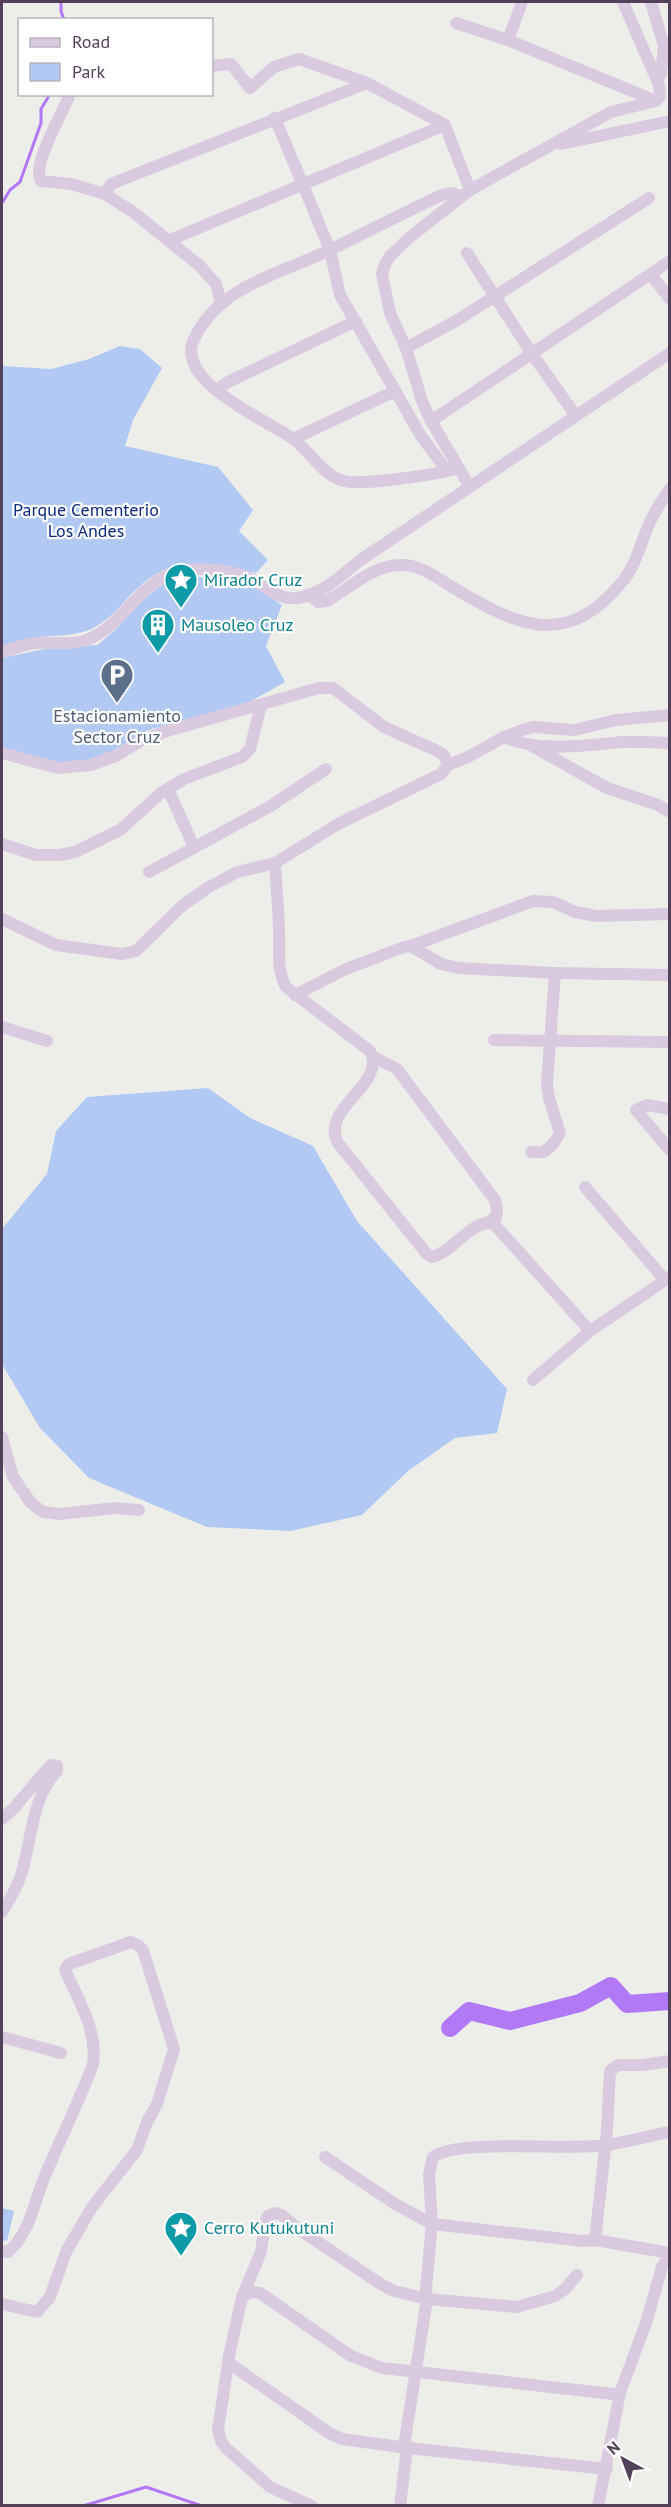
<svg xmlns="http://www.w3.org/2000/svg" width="671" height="2507" font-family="'PT Sans',sans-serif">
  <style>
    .green { fill: #b1c9f3 }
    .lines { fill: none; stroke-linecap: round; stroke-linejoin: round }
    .stream { stroke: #b279f6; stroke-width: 3 }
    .river { stroke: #b279f6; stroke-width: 18 }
    .street { stroke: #dacae0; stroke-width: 12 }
    .labels { text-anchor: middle; stroke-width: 4.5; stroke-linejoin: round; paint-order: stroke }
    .park-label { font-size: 18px; fill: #0b2982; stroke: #fff }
    .culture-label { font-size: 18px; fill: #0d838f; stroke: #fff; text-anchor: start }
    .service-label { font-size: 18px; fill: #4e5e75; stroke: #fff }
  </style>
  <rect width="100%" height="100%" fill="#edeeea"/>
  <!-- green -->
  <g class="green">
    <path d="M 120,346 L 140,349 L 162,368 L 133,420 L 125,446 L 218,467 L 253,510 L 239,531 L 268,560 L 256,573 C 212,565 177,552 139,587 C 124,600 114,617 95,627 C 75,638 55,634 33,638 C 22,640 12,644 2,647 L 2,366 L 51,369 L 89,359 Z"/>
    <polygon points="185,576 245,581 282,605 266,646 285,682 248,703 148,730 106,755 78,763 56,764 2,748 2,658 49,648 98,645 116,629 142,601 163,584"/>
    <polygon points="208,1088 250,1118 313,1146 357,1221 507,1389 497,1433 455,1438 408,1471 362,1515 290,1531 207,1527 89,1478 40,1428 2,1364 2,1229 47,1174 56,1131 87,1097"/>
    <polygon points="2,2208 14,2211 7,2241 2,2240"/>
  </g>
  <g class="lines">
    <!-- stream -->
    <g class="stream">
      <polyline points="61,2 61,11 64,20"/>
      <polyline points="2,203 10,190 20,182 41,123 41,109 50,94"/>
      <polyline points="83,2506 146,2487 202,2506"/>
    </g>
    <!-- river -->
    <polyline class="river" points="450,2028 469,2011 510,2021 580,2003 611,1986 627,2004 670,2001"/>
    <!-- street -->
    <g class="street">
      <polyline points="651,2 664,46 661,74 656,78"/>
      <polyline points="456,23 508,40 656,101"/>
      <polyline points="508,40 522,2"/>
      <polyline points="212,66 231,64 250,88 274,67 299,59 367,83 445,125 470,190"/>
      <path d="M 70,94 C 63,113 31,165 41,181 L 71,184 L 105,194 L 133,212 L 200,266 L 216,284 L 221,303"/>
      <polyline points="275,118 330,250 340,295 421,436 447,471"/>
      <polyline points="561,144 670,121"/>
      <polyline points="105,194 111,184 367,83"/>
      <polyline points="170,240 445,125"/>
      <polyline points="467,253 532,354 576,416"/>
      <polyline points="651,275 670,299"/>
      <polyline points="406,348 456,321 649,198"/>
      <polyline points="217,390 228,382 356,321"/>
      <polyline points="431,421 670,261"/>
      <polyline points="293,439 395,391"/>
      <path d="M 457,469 C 437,474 362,486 344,481 C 322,475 310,451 292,438 C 266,420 174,381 194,339 C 219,285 283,273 332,249 C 369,231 405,212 442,195 L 451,193 L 462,196"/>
      <polyline points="470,487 431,421 422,401 406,348 390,313 382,274 385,264 390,256 410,237 470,190 611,112 656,101 660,96 659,85 623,2"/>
      <path d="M 309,594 L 318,602 L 327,601 C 348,589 374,565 400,565 C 420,564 437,578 454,588 C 517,626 567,650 622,582 C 637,564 641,541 651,520 C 656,509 663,499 670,489"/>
      <path d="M 2,652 C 13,649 25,644 37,643 C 54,642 75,646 91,638 C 126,622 141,579 180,571 C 200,567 234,570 252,579 C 264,586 274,596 288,598 C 315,601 341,576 359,561 L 670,353"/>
      <path d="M 504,737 C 541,753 585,745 623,742 C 638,741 654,743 670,743"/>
      <polyline points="532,746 607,788 658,805 670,812"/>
      <polyline points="2,753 58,768 91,765 118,755 142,740 167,731 319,688 333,688 384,727 435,750 444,755 448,765 441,774 338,824 275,863 237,872 209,887 183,905 136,951 122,954 56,945 2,919"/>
      <polyline points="448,765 468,757 504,737 522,730 533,727 574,730 616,720 670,715"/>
      <polyline points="168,789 194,847"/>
      <polyline points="2,844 36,855 60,855 75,852 120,830 161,793 184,779 242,757 250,749 261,705"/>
      <path d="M 275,863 C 276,886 279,909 279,932 C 280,953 276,968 286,987 L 370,1051 C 388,1084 319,1108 338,1143 L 426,1253 L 432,1257 C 453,1252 474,1217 494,1224 L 590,1331"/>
      <polyline points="149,872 269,807 326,769"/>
      <polyline points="411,946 533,901 553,902 575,912 596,916 670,914"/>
      <polyline points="295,995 346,969 404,947 411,946 441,964 459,968 555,973 670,975"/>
      <polyline points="2,1027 47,1041"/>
      <polyline points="494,1040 670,1042"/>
      <polyline points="374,1057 397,1069 495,1200 497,1209 496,1217 489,1222"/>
      <polyline points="670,1109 647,1105 636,1110 670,1150"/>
      <polyline points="531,1152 544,1152 553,1144 560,1133 549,1098 547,1084 555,973"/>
      <polyline points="585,1187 665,1280"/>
      <polyline points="533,1380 590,1331 670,1277"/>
      <polyline points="2,1437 13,1477 31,1503 43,1512 60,1514 115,1508 139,1510"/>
      <path d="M 2,1819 L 14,1808 L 48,1768 L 51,1765 L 57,1766 L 57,1771 C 31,1798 32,1841 21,1875 C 17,1888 9,1901 2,1912"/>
      <polyline points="2,2037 61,2053"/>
      <polyline points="325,2157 395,2204 432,2224 583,2241 595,2240 670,2253"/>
      <polyline points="595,2240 607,2131 610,2071 618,2065 643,2065 670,2061"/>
      <path d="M 2,2251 L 8,2252 C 29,2235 34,2203 44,2178 C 60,2140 79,2102 93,2064 C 98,2031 78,1999 65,1970 L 69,1964 L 131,1942 L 138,1945 L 143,1950 L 174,2049 L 157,2104 L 147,2122 L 137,2150 L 92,2207 L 66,2252 L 50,2297 L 37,2312 L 2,2304"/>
      <polyline points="242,2297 251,2292 260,2293 351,2356 382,2368 613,2394 620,2393"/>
      <polyline points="229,2363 329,2433 342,2439 407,2448 607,2469"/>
      <polyline points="312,2506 270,2487 226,2448 221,2441 218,2430 229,2356 242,2297 261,2252 265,2222 268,2216 275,2213 282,2215 297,2228 379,2283 394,2291 427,2299 517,2307 555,2296 564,2290 577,2275"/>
      <path d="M 400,2506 L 407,2448 L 405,2440 L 427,2299 L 426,2288 L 432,2224 L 429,2174 L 433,2157 C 459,2138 569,2151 606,2145 C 628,2142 648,2136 670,2132"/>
      <polyline points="598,2506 620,2393 646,2323 662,2267 670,2255"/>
    </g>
  </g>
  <!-- icons -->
  <defs>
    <g id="sight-pin" transform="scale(1.725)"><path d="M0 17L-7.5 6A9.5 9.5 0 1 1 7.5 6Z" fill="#0f9aa8" stroke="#fff"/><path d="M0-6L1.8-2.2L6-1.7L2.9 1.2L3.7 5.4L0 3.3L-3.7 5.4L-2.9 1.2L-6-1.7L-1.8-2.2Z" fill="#fff"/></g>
    <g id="building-pin" transform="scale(1.725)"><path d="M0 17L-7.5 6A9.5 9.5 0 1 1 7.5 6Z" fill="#0f9aa8" stroke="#fff"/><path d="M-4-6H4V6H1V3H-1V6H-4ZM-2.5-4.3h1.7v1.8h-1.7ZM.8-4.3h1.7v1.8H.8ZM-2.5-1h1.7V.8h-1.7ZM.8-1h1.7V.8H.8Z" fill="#fff"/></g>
    <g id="parking-pin" transform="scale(1.725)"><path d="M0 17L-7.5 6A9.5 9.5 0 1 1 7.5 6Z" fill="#5c6f8a" stroke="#fff"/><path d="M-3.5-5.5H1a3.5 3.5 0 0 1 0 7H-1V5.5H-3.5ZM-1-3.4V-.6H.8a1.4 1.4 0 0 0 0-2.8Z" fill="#fff"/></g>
  </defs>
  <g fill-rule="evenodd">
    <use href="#sight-pin" x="181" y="580"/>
    <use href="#building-pin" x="158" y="625"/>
    <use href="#parking-pin" x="117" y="675"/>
    <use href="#sight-pin" x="181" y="2228"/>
  </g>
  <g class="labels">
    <!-- park labels -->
    <g class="park-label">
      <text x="86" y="516">Parque Cementerio<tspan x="86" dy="21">Los Andes</tspan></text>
    </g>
    <!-- culture labels -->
    <g class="culture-label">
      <text x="204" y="586">Mirador Cruz</text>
      <text x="181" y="631">Mausoleo Cruz</text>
      <text x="204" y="2234">Cerro Kutukutuni</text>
    </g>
    <!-- service labels -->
    <g class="service-label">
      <text x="117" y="722">Estacionamiento<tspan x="117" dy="21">Sector Cruz</tspan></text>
    </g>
  </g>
  <!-- border -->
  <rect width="671" height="2507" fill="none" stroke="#53415a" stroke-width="6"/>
  <!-- legend -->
  <rect x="18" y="18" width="195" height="78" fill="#ffffff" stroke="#bab3bd" stroke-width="1.5"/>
  <rect x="30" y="38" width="30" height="9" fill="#dacae0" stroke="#bab3bd" stroke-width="1.5"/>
  <text x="72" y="48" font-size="18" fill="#53415a">Road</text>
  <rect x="30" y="63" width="30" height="18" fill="#b1c9f3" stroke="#bab3bd" stroke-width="1.5"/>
  <text x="72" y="78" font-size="18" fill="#53415a">Park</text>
  <!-- north arrow -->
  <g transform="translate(623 2459) rotate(319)" stroke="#ffffff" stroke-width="4.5" paint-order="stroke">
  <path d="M0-4.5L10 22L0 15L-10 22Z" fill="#53415a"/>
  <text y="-9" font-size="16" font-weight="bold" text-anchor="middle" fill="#53415a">N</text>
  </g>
</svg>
